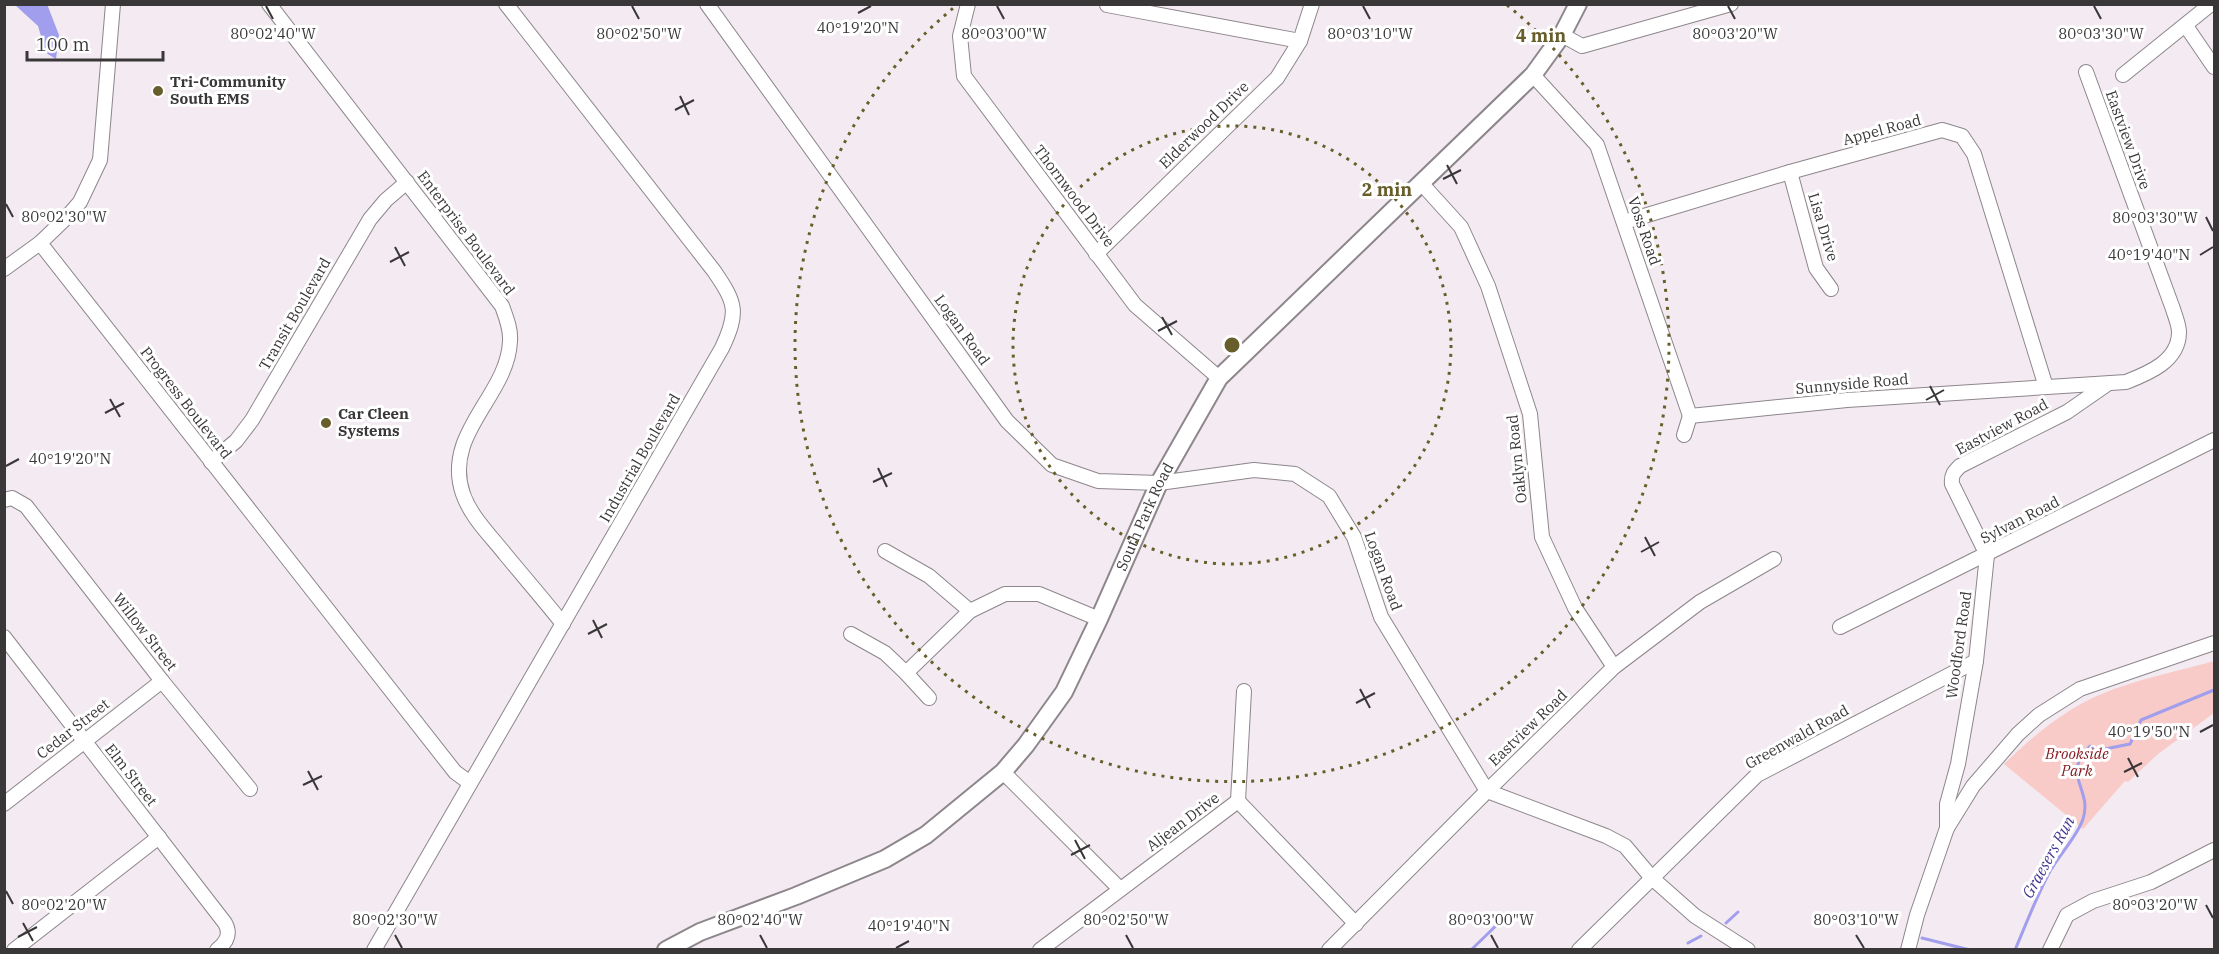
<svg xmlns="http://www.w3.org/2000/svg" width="2219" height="954" font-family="'IBM Plex Serif',serif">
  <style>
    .green { fill: #f9cbc8 }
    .water { fill: #a09eed }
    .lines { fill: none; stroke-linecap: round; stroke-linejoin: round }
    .stream { stroke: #a09eed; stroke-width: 3 }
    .minor-casing { stroke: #8d868b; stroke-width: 16 }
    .major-casing { stroke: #8d868b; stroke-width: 20 }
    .minor { stroke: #fff; stroke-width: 14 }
    .major { stroke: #fff; stroke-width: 16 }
    .ticks { fill: none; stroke: #3a3739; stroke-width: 2 }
    .ring { fill: none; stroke: #685e2b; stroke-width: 3; stroke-dasharray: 3 6 }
    .poi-dot { fill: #685e2b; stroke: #fff; stroke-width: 2 }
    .labels { text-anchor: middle; stroke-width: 6; stroke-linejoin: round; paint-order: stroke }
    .poi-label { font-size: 15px; font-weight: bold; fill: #3a3739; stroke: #fff; text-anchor: start }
    .street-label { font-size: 15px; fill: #3a3739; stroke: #fff }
    .park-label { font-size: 15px; font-style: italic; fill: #83161e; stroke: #fff }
    .water-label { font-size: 16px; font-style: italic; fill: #433791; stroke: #fff }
    .ticks-label { font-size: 15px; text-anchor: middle; fill: #3a3739; stroke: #fff; stroke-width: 6; stroke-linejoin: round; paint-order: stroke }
    .centre { fill: #685e2b; stroke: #fff; stroke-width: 3 }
    .ring-label { font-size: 18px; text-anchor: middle; font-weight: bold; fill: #685e2b; stroke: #fff; stroke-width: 6; stroke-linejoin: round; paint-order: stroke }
  </style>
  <rect width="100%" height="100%" fill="#f3ebf1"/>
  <!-- green -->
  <path class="green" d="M 2214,661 L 2214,713 L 2158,754 L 2128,782 L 2125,781 L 2083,829 L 2004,764 C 2025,744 2045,726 2069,711 C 2110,684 2168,674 2214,661 Z"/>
  <!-- water -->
  <polygon class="water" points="47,4 59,35 56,59 46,53 38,26 15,5"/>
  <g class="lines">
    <!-- stream -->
    <g class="stream">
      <polyline points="1726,923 1738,912"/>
      <polyline points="1922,938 1970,950"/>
      <polyline points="1688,943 1701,936"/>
      <polyline points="1471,950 1505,917"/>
      <path d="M 2015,950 C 2026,924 2036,898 2049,873 C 2058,856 2077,837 2083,819 C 2093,788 2060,776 2090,746 L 2095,751 L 2130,744 L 2141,720 L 2214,690"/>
    </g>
    <!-- minor casing -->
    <g class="minor-casing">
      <g id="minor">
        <path d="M 269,4 L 502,306 C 506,317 511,329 510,341 C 508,396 442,433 463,494 C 471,517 490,535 505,554 C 524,577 544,600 563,624"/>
        <polyline points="707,4 1007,421 1052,465 1098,481 1159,483 1254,470 1295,474 1329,496 1354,537 1381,617 1487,791 1606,836 1625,846 1652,878 1695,916 1748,950"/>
        <polyline points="968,4 960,36 964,76 1135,305 1219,378"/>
        <polyline points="1107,5 1300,41"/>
        <polyline points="2186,26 2214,67"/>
        <polyline points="1562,35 1582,46 1731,4"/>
        <polyline points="1533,75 1597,145 1690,416"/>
        <polyline points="2123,75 2211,4"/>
        <polyline points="1790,172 1816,268 1831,289"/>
        <polyline points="1422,184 1461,227 1488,286 1530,414 1542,537 1575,608 1614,667"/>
        <polyline points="1624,222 1790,172 1942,130 1962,136 1974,154 2046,387"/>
        <polyline points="40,243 455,772 470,783"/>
        <polyline points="1096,254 1277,78 1300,41 1312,4"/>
        <polyline points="4,269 40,243 67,217 80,202 100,160 113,4"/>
        <path d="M 1690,416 L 1847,400 L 2126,382 C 2149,373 2179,361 2179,332 C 2179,325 2175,316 2173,309 L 2086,72"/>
        <polyline points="1684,435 1690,416"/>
        <polyline points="211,462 236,441 252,420 370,219 386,200 407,182"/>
        <polyline points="4,500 12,498 26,506 162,681 250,789"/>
        <polyline points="885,551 929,576 970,611"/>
        <polyline points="1840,627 2214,440"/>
        <polyline points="851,634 885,653 906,673 929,698"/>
        <path d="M 4,637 L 225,923 C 231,934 227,942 217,950"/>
        <polyline points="906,673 970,611 1005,594 1039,594 1099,619"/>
        <polyline points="1003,772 1120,889"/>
        <polyline points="1238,801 1244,691"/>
        <polyline points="4,804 162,681"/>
        <path d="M 1947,828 L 1947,804 L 1958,764 L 1976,661 L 1987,555 L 1952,484 C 1951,475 1954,472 1960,466 L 2067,412 L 2106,385"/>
        <polyline points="14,950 159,837"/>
        <path d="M 374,950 L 722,348 C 739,312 736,303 714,271 L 506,4"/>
        <polyline points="1040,950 1238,801 1356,924"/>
        <polyline points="1329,950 1487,791 1614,667 1700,602 1774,559"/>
        <polyline points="1579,950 1757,775 1976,661"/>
        <polyline points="1908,950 1917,915 1947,828 1973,786 2018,734 2039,715 2080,689 2214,643"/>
        <polyline points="2050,950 2067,915 2093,901 2151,882 2214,850"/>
      </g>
    </g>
    <!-- major casing -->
    <g class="major-casing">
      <g id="major">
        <path id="s1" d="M 666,950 L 700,932 L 796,896 L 885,859 L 926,835 L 1003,772 L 1026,745 L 1064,692 L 1099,619 L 1159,483 L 1219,378 L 1533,75 L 1562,35 L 1578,4"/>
      </g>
    </g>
    <!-- minor -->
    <use href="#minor" class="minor"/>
    <!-- major -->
    <use href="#major" class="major"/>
  </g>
  <!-- ticks -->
  <path class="ticks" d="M 266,6 L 273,19M 632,6 L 639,19M 997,6 L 1004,19M 1363,6 L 1370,19M 1728,6 L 1735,19M 2094,6 L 2101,19M 858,13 L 871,6M 680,96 L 689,115M 675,110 L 694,100M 1447,165 L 1457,184M 1443,179 L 1461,170M 6,204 L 13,217M 2206,217 L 2213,231M 395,247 L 405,266M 2200,255 L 2213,247M 390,262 L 409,252M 1162,317 L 1172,335M 1158,331 L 1177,321M 1930,386 L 1940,405M 110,399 L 120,417M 1926,400 L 1944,390M 105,413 L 124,403M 6,466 L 19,459M 878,468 L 887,487M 873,482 L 892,473M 1645,537 L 1655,556M 1641,552 L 1659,542M 593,620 L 602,638M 588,634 L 607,624M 1360,689 L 1370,708M 1356,703 L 1375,693M 2200,732 L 2213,725M 2128,758 L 2138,777M 308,771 L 318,790M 2124,772 L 2142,763M 303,785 L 322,776M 1075,840 L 1085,859M 1071,855 L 1090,845M 6,891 L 13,904M 2206,905 L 2213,918M 23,923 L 33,941M 395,935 L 402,948M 760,935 L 767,948M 1126,935 L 1133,948M 1491,935 L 1498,948M 1856,935 L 1864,948M 18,937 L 37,927M 896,948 L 909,941"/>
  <!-- distance rings -->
  <g class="ring">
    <circle cx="1232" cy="345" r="219"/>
    <path d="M1507 5A437 437 0 1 1 957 5"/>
  </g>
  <!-- markers -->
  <g class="poi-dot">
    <circle cx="158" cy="91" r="6"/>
    <circle cx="326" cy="423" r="6"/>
  </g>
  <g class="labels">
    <!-- poi labels -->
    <g class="poi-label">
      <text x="170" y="87">Tri-Community<tspan x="170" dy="17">South EMS</tspan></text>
      <text x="338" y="419">Car Cleen<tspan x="338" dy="17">Systems</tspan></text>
    </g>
    <!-- street labels -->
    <g class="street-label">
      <text transform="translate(1204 125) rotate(-44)" y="5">Elderwood Drive</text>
      <text transform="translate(1882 130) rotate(-15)" y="5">Appel Road</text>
      <text transform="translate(2128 140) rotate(70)" y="5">Eastview Drive</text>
      <text transform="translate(1074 196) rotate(53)" y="5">Thornwood Drive</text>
      <text transform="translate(1823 227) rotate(73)" y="5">Lisa Drive</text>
      <text transform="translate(1644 231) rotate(71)" y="5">Voss Road</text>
      <text transform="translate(466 233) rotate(53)" y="5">Enterprise Boulevard</text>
      <text transform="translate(295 314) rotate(-60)" y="5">Transit Boulevard</text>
      <text transform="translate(962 330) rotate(54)" y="5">Logan Road</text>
      <text transform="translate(1852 384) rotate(-5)" y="5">Sunnyside Road</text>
      <text transform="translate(186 403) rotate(52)" y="5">Progress Boulevard</text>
      <text transform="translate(2002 427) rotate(-28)" y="5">Eastview Road</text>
      <text transform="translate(640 458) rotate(-60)" y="5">Industrial Boulevard</text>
      <text transform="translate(1517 459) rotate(-96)" y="5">Oaklyn Road</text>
      <text dy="5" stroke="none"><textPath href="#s1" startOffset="678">South Park Road</textPath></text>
      <text transform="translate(2020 520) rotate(-27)" y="5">Sylvan Road</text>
      <text transform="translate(1383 571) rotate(70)" y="5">Logan Road</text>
      <text transform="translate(145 632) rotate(52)" y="5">Willow Street</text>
      <text transform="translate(1959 645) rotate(-82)" y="5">Woodford Road</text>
      <text transform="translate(1528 728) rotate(-44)" y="5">Eastview Road</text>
      <text transform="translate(73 729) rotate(-38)" y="5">Cedar Street</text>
      <text transform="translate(1797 737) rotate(-29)" y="5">Greenwald Road</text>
      <text transform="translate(131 775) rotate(52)" y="5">Elm Street</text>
      <text transform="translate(1183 822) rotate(-37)" y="5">Aljean Drive</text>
    </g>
    <!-- park labels -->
    <g class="park-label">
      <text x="2077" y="759">Brookside<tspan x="2077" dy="17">Park</tspan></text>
    </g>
    <!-- water labels -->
    <g class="water-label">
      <text transform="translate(2048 857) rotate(-61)" y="6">Graesers Run</text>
    </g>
  </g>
  <g class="ticks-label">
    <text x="858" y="33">40°19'20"N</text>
    <text x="273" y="39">80°02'40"W</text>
    <text x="639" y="39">80°02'50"W</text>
    <text x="1370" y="39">80°03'10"W</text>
    <text x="1735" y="39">80°03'20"W</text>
    <text x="1004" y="39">80°03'00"W</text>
    <text x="2101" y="39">80°03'30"W</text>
    <text x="64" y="222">80°02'30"W</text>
    <text x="2155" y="223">80°03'30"W</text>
    <text x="2149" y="260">40°19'40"N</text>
    <text x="70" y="464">40°19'20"N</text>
    <text x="2149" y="737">40°19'50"N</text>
    <text x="64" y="910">80°02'20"W</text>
    <text x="2155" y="910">80°03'20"W</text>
    <text x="395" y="925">80°02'30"W</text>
    <text x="760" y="925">80°02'40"W</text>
    <text x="1126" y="925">80°02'50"W</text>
    <text x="1491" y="925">80°03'00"W</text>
    <text x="1856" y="925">80°03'10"W</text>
    <text x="909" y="931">40°19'40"N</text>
  </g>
  <circle cx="1232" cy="345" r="9" class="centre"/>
  <g class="ring-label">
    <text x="1541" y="42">4 min</text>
    <text x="1387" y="196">2 min</text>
  </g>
  <!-- border -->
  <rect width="2219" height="954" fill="none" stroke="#3a3739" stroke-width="12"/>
  <!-- scale -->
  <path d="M27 51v9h136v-9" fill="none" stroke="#3a3739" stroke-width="3"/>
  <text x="36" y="51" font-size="18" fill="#3a3739" stroke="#ffffff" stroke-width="4.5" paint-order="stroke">100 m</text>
</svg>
